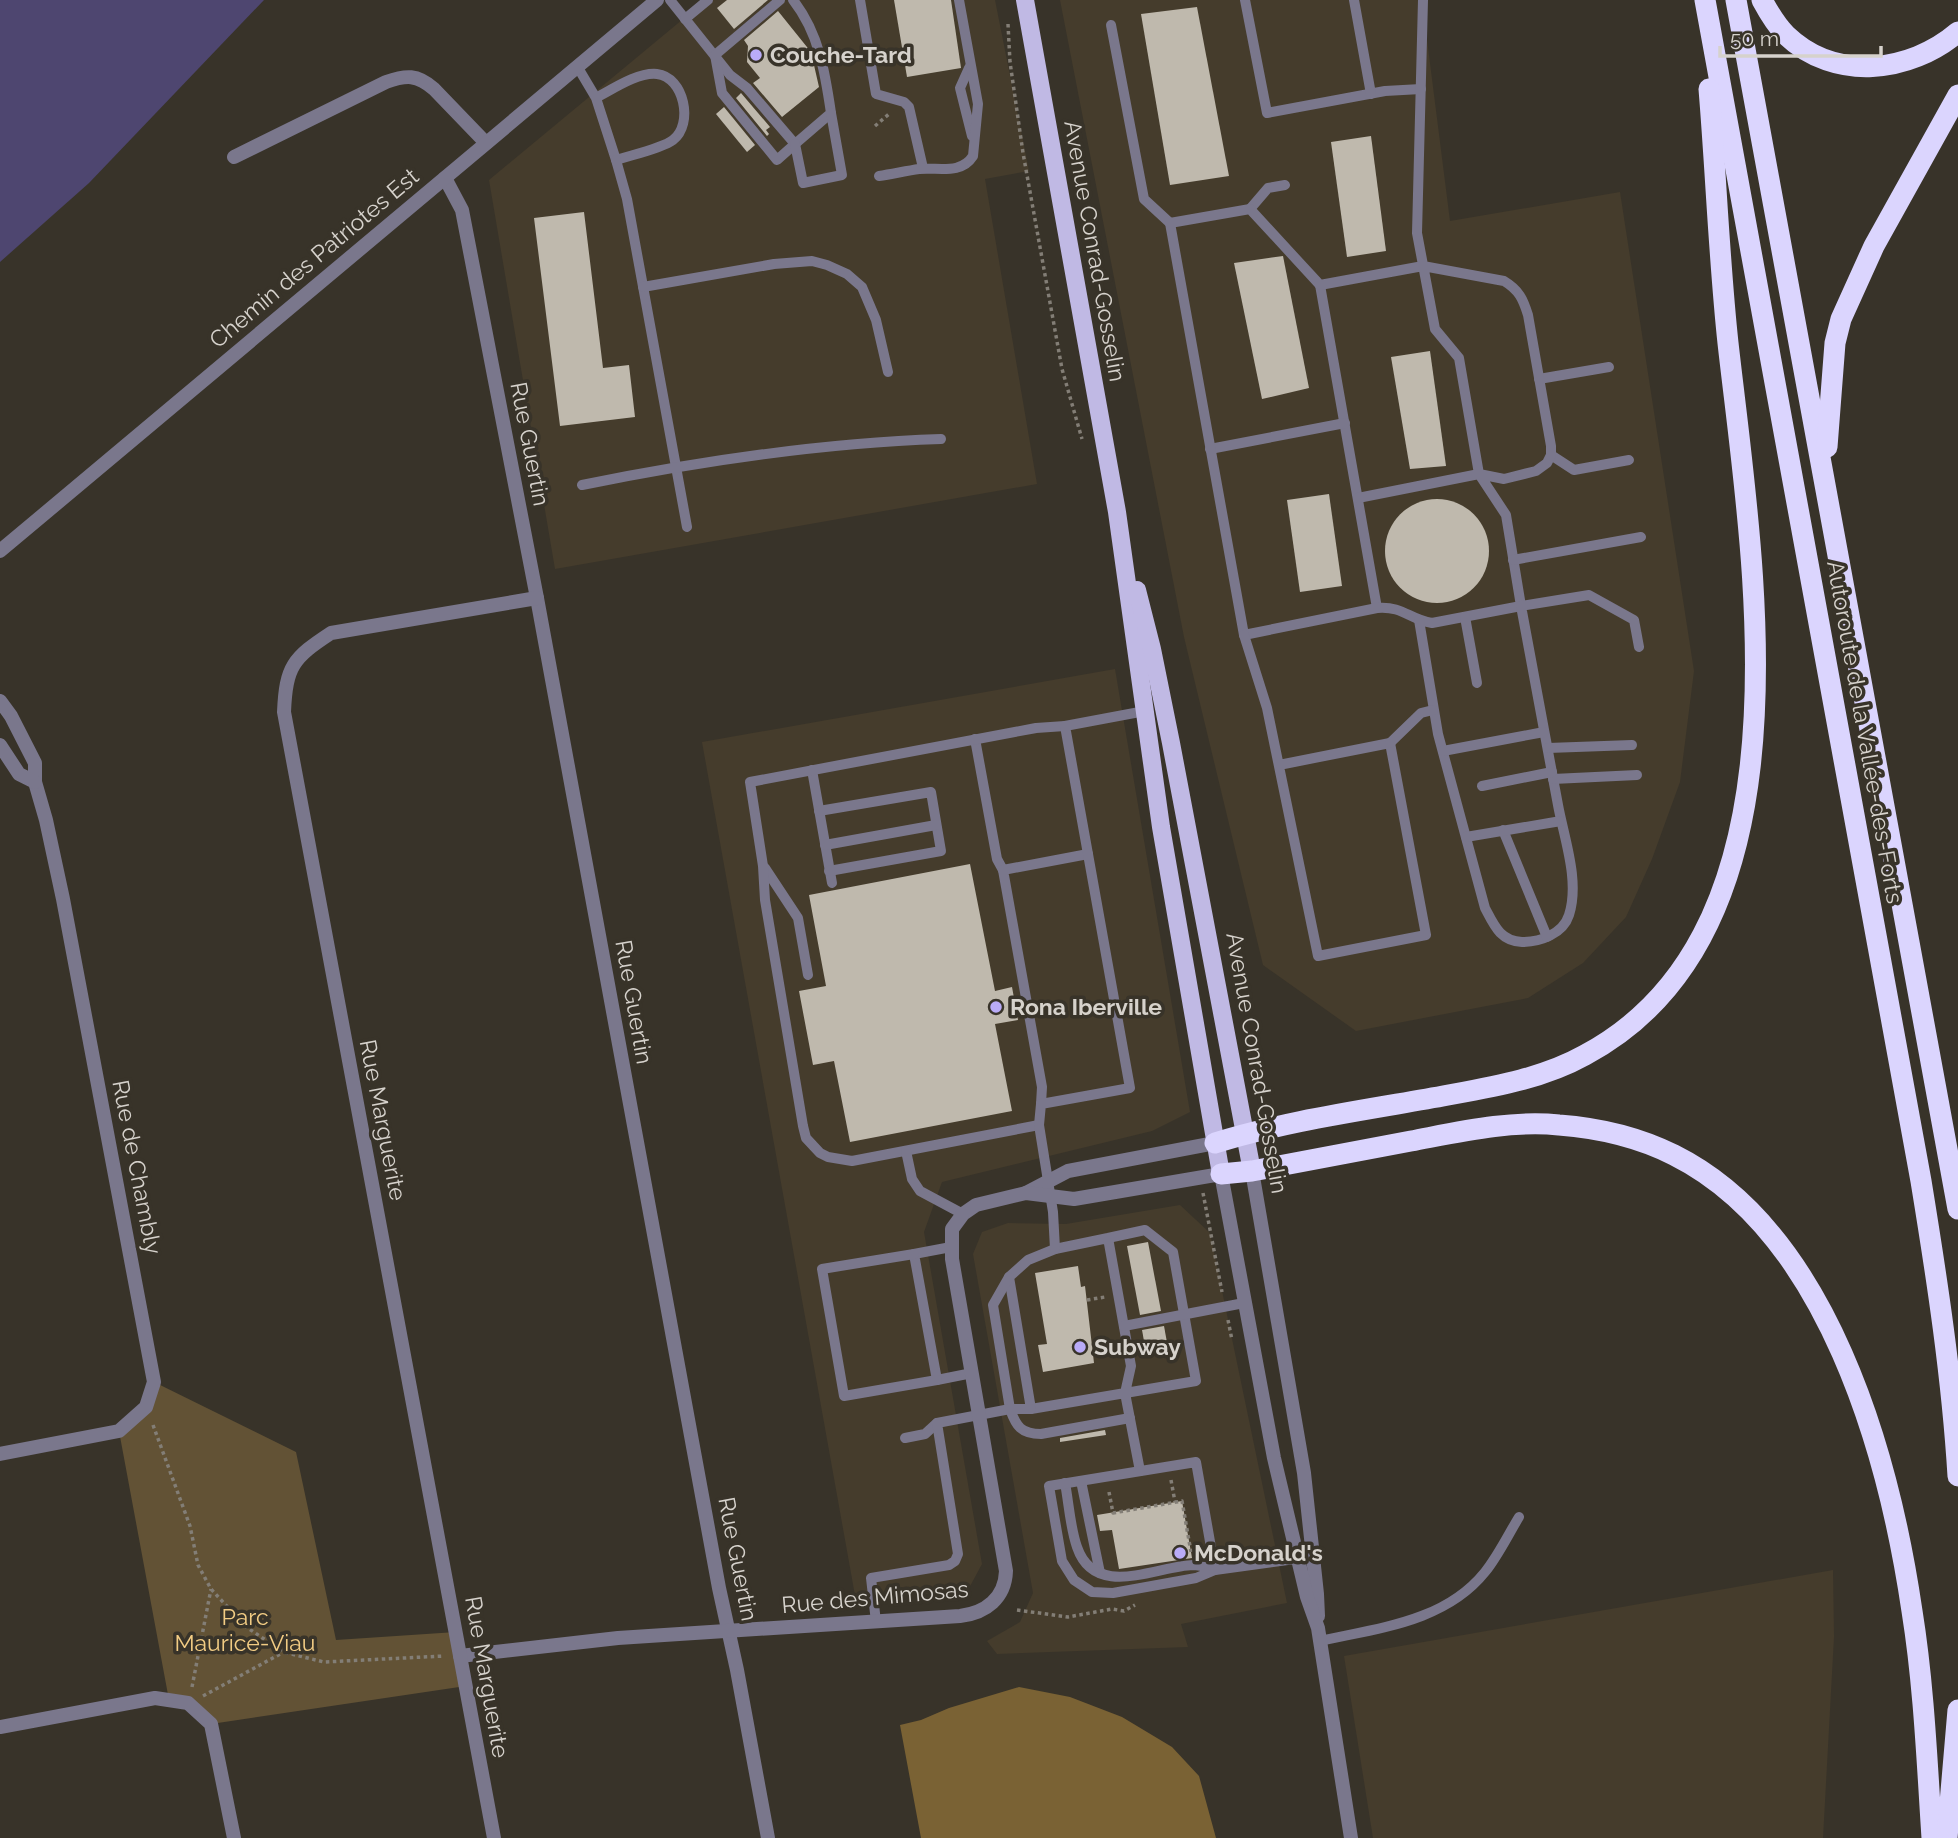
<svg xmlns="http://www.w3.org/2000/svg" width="1958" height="1838" font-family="Raleway,sans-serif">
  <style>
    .built { fill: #453c2c }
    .green { fill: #625235 }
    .forest { fill: #7a6234 }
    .water { fill: #4e4670 }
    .building { fill: #bfb9ad }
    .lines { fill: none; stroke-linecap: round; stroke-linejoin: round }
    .path { stroke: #837e76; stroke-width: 3.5; stroke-dasharray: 3.5 3.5; stroke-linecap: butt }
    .service { stroke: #7a778c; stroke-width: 10 }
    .minor { stroke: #7a778c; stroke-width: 14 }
    .tertiary { stroke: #7a778c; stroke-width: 14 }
    .primary { stroke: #c0b9e4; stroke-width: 18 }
    .motorway { stroke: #dbd5fe; stroke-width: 21 }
    .poi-dot { fill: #b9abf7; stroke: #383329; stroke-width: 2.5 }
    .labels { text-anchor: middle; stroke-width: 7; stroke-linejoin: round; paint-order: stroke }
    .poi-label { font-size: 23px; font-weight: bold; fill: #d6d2cc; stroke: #383329; text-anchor: start }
    .street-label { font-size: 23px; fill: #d6d2cc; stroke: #383329 }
    .park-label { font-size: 23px; fill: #f2cc84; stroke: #383329 }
  </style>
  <rect width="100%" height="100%" fill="#383329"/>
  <!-- built -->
  <g class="built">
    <polygon points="706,0 995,0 1029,171 985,179 1037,484 555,569 489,180"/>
    <polygon points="1060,0 1422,0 1450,221 1620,192 1694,671 1680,782 1652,859 1626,917 1583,963 1528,998 1356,1031 1263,965 1184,637"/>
    <polygon points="1115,669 1190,1112 1152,1131 942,1182 924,1232 982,1564 968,1590 856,1601 702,742"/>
    <polygon points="1180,1205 1210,1233 1287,1603 1181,1624 1188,1647 997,1654 987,1641 1020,1622 1033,1593 973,1254 982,1232 1008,1223 1066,1224"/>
    <polygon points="1833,1570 1834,1637 1823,1838 1373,1838 1344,1656"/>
  </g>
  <!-- green -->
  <polygon class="green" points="154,1382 296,1452 336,1640 456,1632 466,1686 211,1724 169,1700 119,1431 146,1407"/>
  <!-- forest -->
  <polygon class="forest" points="1019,1687 1070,1697 1122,1717 1172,1747 1199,1776 1216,1838 921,1838 900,1725 921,1720 949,1708"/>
  <!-- water -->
  <polygon class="water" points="0,0 264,0 89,183 0,262"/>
  <!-- building -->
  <g class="building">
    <polygon points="727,0 768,0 734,29 717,8"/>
    <polygon points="894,0 951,0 961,68 907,77"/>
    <polygon points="1197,7 1229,176 1170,185 1141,14"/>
    <polygon points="778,11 811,52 819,87 782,117 753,83 760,78 747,62 748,46 744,40"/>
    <polygon points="741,93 770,127 766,130 769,134 767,136 736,98"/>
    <polygon points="724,107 755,145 747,152 716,114"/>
    <polygon points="1371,136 1386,251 1347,257 1331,142"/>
    <polygon points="584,212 603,368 629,365 635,417 560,426 534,218"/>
    <polygon points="1283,256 1309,388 1262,399 1234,263"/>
    <polygon points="1430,351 1446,466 1410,469 1391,357"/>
    <polygon points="1329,494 1342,586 1300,592 1287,500"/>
    <circle cx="1437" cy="551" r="52"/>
    <polygon points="970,864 995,991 1012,987 1018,1020 995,1024 1012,1111 850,1142 834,1061 813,1065 799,991 826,986 809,895"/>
    <polygon points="1148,1242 1161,1311 1140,1315 1127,1246"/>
    <polygon points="1078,1266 1081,1287 1085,1286 1094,1363 1043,1372 1038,1345 1047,1344 1035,1273"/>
    <polygon points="1164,1326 1168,1348 1146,1352 1142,1330"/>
    <polygon points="1105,1430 1106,1435 1060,1442 1060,1438"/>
    <polygon points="1182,1501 1192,1558 1119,1569 1112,1530 1100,1531 1097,1515"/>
  </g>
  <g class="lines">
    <!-- path -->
    <g class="path">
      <polyline points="1008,24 1010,62 1023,153 1062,369 1082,439"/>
      <polyline points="875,126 889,114"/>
      <polyline points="1203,1193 1222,1292"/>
      <polyline points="1087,1300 1105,1297"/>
      <polyline points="1228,1320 1232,1340"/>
      <polyline points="1092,1346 1114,1342"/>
      <polyline points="153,1425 190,1526 198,1565 211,1589 245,1626 283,1652 324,1662 444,1656"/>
      <polyline points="1171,1480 1175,1502"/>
      <polyline points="1109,1492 1113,1513 1182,1501 1191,1552"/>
      <polyline points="1017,1610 1068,1617 1112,1609 1124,1611 1135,1605"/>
      <polyline points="192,1687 211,1589"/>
      <polyline points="203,1696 282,1653"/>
    </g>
    <!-- service -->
    <g class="service">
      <path d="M 670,0 L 730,75 L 747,88 L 795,144 L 831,113 C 825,72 819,33 793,0"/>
      <polyline points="780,0 715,55 722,93 777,160 795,144"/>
      <polyline points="860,0 876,94 904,102 909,107 923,168"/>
      <polyline points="1245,0 1267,113 1385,91 1421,89"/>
      <polyline points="1354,0 1371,94"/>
      <polyline points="685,19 708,0"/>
      <polyline points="1111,25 1144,199 1170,223"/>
      <path d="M 577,66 L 596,98 L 616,160 C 631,155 661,149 673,140 C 694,124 684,77 657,74 C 638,72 613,89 596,98"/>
      <polyline points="969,68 960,88 972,136"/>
      <polyline points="795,144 803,183 842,175 831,113"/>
      <polyline points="616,160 627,199 687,527"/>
      <path d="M 879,176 C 892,174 906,171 919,169 C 938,167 961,175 973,156 L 978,104 L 959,0"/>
      <polyline points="1250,209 1268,188 1285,185"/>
      <polyline points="1320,285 1377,608"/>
      <polyline points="643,287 774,264 812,261 827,265 847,274 862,287 876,320 888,372"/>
      <polyline points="1539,379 1609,367"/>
      <polyline points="1210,449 1345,423"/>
      <polyline points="1551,455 1574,470 1629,460"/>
      <path d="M 582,485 C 700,461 821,443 941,439"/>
      <path d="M 1358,498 L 1479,474 L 1504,479 L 1536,471 L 1547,463 L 1551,455 L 1551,446 L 1528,315 C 1523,299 1519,290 1504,281 L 1423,266 L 1320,285 L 1250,209 L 1170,223 L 1244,635 L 1377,608 C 1404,606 1408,619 1432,623 L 1521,606 L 1506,515 L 1479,474 L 1459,358 L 1435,329 L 1417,233 L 1423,0"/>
      <polyline points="1513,560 1641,537"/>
      <polyline points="1465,617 1477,683"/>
      <path d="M 1419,620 L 1438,734 L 1485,908 C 1494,925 1500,941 1522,942 C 1540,942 1563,934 1569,915 C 1580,881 1564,838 1558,805 C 1546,739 1533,672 1521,606 L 1589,595 L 1634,620 L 1639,647"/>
      <polyline points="1244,635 1267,708 1318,956 1426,935 1390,743 1279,765"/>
      <polyline points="975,739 997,859 1003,870"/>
      <polyline points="1390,743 1421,713 1433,710"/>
      <polyline points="1548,748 1632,745"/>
      <polyline points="1443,751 1544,732"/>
      <polyline points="812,770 832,883"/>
      <polyline points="1553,779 1637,775"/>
      <polyline points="1482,786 1552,772"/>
      <polyline points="819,811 931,792 941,851 829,871"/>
      <polyline points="1503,830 1547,937"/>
      <polyline points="1466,837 1561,821"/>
      <polyline points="825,845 936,825"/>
      <polyline points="765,868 798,918 808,975"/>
      <polyline points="1041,1104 1042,1087 1003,870 1088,854"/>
      <polyline points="1039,1125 852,1161 828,1157 820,1153 806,1138 803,1126 765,900 763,866 750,782 1036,728 1065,726"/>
      <polyline points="906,1151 912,1179 920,1191 963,1214"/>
      <polyline points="1108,1238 1145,1230 1173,1252 1196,1381 1031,1409 1009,1277 1028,1260 1055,1249 1108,1238 1131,1366 1125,1393 1140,1471"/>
      <polyline points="951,1247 914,1254 937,1380 972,1373"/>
      <polyline points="1055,1249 1053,1212 1039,1125 1041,1104 1130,1088 1065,726 1145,711"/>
      <polyline points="914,1254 822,1269 844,1396 937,1380"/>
      <path d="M 1009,1277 L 993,1305 L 1010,1409 C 1016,1426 1021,1434 1041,1434 L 1130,1418"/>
      <polyline points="1124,1326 1244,1303"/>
      <polyline points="905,1438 925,1434 937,1423"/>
      <polyline points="1081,1481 1100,1573"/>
      <path d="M 1065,1483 C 1069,1504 1070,1527 1077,1547 C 1095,1600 1157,1566 1193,1565 C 1200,1565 1208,1568 1215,1570"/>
      <polyline points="1215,1570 1196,1462 1049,1486 1062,1561 1074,1580 1092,1592 1113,1593 1196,1578 1215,1570 1302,1558"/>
      <polyline points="876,1622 871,1578 949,1565 955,1561 958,1554 937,1423 1010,1409 1031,1409"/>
      <path d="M 1320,1641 C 1378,1628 1445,1622 1485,1572 C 1498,1556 1508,1535 1519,1517"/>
    </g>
    <!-- minor -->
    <g class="minor">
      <path d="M 234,157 L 386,82 C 406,75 417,74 434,89 L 486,143"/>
      <polyline points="445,178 462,210 537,598 719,1588 737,1670 768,1838"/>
      <polyline points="0,701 11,716 35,763 35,782 46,820 63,899 154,1382 146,1407 119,1431 0,1454"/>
      <polyline points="0,745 19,774 35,782"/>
      <polyline points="1026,1193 1068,1171 1215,1143"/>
      <path d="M 460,1656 L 618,1638 L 960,1616 C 986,1613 1005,1598 1006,1571 L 952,1259 L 952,1229 L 963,1214 L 976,1205 L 1026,1193 L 1074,1199 L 1221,1174"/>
      <polyline points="0,1727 155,1698 188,1703 211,1724 234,1838"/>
      <path d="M 494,1838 L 284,712 C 286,666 293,658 331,633 L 537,598"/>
    </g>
    <!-- tertiary -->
    <g class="tertiary">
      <polyline points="0,551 657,0"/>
      <polyline points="1252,1171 1304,1473 1317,1594 1318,1616"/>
      <polyline points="1221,1174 1274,1458 1307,1597 1318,1628 1351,1838"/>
    </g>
    <!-- primary -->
    <g class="primary">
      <polyline points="1025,0 1117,512 1161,827 1221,1174"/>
      <polyline points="1137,590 1152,649 1171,743 1252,1171"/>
    </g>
    <!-- motorway -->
    <g class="motorway">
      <path d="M 1705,0 L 1921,1181 C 1937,1279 1952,1377 1958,1476"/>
      <polyline points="1736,0 1958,1209"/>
      <path d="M 1762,0 C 1769,13 1776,25 1786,35 C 1835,82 1910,73 1958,32"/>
      <polyline points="1827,447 1835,343 1841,319 1874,246 1958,95"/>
      <path d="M 1215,1143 C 1289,1120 1367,1110 1443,1096 C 1492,1087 1542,1079 1585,1055 C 1819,930 1752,558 1728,343 C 1719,259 1716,174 1709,89"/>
      <path d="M 1221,1174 L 1252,1171 C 1305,1161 1358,1151 1411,1141 C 1459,1132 1510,1120 1559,1125 C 1599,1128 1638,1137 1674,1155 C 1828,1232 1889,1455 1912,1611 C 1924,1686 1927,1762 1932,1838"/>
      <polyline points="1947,1838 1958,1710"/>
    </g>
  </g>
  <!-- markers -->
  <g class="poi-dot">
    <circle cx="756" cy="55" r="7"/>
    <circle cx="996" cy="1007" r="7"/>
    <circle cx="1080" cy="1347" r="7"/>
    <circle cx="1180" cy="1553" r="7"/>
  </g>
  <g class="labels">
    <!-- poi labels -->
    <g class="poi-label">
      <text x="770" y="63">Couche-Tard</text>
      <text x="1010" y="1015">Rona Iberville</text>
      <text x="1094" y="1355">Subway</text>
      <text x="1194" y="1561">McDonald's</text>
    </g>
    <!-- street labels -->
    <g class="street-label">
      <text transform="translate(1095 251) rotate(80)" y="8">Avenue Conrad-Gosselin</text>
      <text transform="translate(314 258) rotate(-40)" y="8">Chemin des Patriotes Est</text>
      <text transform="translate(530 444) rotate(79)" y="8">Rue Guertin</text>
      <text transform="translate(1865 732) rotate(80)" y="8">Autoroute de la Vallée-des-Forts</text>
      <text transform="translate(634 1002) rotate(80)" y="8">Rue Guertin</text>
      <text transform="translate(1257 1063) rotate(80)" y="8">Avenue Conrad-Gosselin</text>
      <text transform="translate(383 1120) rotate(79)" y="8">Rue Marguerite</text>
      <text transform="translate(137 1167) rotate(79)" y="8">Rue de Chambly</text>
      <text transform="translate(738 1559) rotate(79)" y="8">Rue Guertin</text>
      <text transform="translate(875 1597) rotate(-5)" y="8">Rue des Mimosas</text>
      <text transform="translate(487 1677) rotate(80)" y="8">Rue Marguerite</text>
    </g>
    <!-- park labels -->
    <g class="park-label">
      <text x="245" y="1625">Parc<tspan x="245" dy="26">Maurice-Viau</tspan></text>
    </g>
  </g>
  <!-- scale -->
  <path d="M1720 46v10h161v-10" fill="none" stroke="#d6d2cc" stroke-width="3.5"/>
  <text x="1730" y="46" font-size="21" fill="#d6d2cc" stroke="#383329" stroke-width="5" paint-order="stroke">50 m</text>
</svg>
